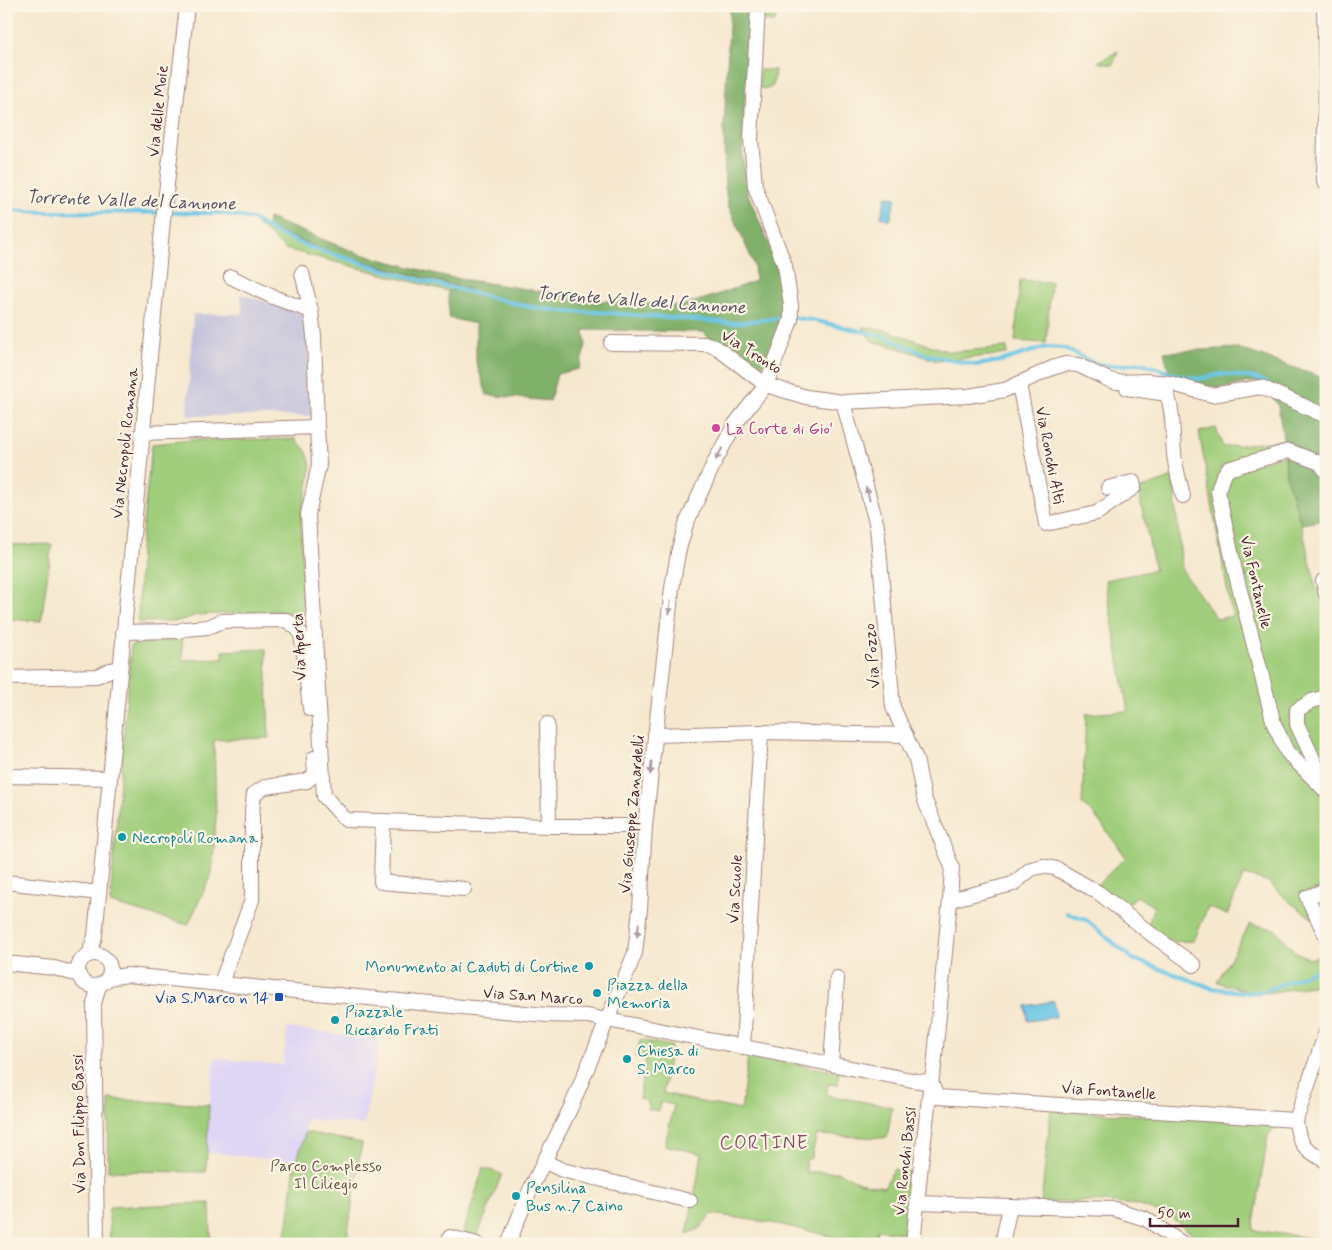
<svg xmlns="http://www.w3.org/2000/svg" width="1332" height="1250" font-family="Mynerve,sans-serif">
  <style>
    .built { fill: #dfd5f5 }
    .industrial { fill: #c3c1db }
    .green { fill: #a0ce7b; stroke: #757653 }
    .forest { fill: #80b16b; stroke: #65684b }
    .water { fill: #68c4e6; stroke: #597288 }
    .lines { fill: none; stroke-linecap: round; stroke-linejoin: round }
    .stream { stroke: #68c4e6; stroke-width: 4 }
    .minor-casing { stroke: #a0847d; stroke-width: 16 }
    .minor { stroke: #fff; stroke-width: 14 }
    .oneway { fill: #ae9aa0 }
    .hotel-dot { fill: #d1479c; stroke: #fcf5e5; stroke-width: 2 }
    .culture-dot { fill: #0f9aa8; stroke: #fcf5e5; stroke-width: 2 }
    .transit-dot { fill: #1a4fb4; stroke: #fcf5e5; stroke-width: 2 }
    .labels { text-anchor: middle; stroke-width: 4.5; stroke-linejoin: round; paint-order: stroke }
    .street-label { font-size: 16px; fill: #4a1f2b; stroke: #fcf5e5 }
    .hotel-label { font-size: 16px; fill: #b23c85; stroke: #fcf5e5; text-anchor: start }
    .culture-label { font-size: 16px; fill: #0d838f; stroke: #fcf5e5; text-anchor: start }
    .transit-label { font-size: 16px; fill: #164399; stroke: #fcf5e5; text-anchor: end }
    .park-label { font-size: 16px; fill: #645443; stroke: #fcf5e5 }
    .water-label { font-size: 18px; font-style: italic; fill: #535163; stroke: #fcf5e5 }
    .quarter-label { font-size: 19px; letter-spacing: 1px; fill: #805267; stroke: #fcf5e5 }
  </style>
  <rect width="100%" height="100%" fill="#fcf5e5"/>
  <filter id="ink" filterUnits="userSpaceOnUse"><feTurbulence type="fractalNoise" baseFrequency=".02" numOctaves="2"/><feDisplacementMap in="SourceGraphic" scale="10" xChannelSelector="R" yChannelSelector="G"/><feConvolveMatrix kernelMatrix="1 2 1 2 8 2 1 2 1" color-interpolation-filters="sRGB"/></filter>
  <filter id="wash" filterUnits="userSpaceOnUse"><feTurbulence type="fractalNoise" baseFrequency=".0096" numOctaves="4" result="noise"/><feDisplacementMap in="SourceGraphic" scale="20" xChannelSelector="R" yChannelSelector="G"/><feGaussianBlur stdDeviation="1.12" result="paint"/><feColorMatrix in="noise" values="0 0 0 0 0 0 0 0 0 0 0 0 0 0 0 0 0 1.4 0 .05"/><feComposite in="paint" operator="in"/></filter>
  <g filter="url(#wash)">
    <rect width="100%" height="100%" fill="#f6e8cf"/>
    <!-- built -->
    <polygon class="built" points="287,1028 380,1039 364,1125 306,1119 304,1142 296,1162 206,1152 209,1105 215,1058 283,1065"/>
    <!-- industrial -->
    <polygon class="industrial" points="241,294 307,315 313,416 187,416 193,314 243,314"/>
    <!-- green -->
    <g class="green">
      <polygon points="764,6 776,6 775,22 763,21"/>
      <polygon points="1118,51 1113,65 1098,62"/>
      <polygon points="760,70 775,70 773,86 767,89 759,88"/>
      <polygon points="257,224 328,252 471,290 448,291 285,249"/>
      <polygon points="1020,280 1051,282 1046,343 1015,341"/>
      <polygon points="862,327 882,329 950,352 1007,347 1007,354 937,361 899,348 872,341"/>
      <polygon points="1216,428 1223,447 1285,440 1285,450 1219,475 1275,735 1326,795 1326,886 1311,891 1313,919 1291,903 1267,881 1244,875 1227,915 1208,907 1194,941 1161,942 1146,930 1154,907 1137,896 1124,908 1090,892 1126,857 1093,813 1082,805 1086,714 1128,711 1105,580 1155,570 1138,490 1173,477 1182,570 1217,619 1232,616 1199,432"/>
      <polygon points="296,439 307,452 311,465 309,482 301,513 303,616 277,611 197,615 179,621 138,622 140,550 152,444 192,440"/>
      <polygon points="1285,455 1286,476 1301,524 1317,590 1322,590 1326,612 1326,694 1298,705 1324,787 1281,734 1221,494 1230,471"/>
      <polygon points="52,544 41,621 6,619 6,545"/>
      <polygon points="182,639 183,660 223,659 223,651 266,649 269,738 214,740 216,817 212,873 188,925 110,903 131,645"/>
      <polygon points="1326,700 1326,776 1305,734 1301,710"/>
      <polygon points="1326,892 1326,925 1314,899"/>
      <polygon points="1250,924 1275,929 1294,951 1310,959 1324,953 1326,941 1326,1014 1325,984 1258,994 1217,982"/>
      <polygon points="640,1040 671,1046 663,1093 676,1096 676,1097 741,1110 748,1056 839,1072 838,1085 828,1084 826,1095 892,1107 887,1138 817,1135 811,1158 806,1160 806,1172 839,1172 859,1182 884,1187 894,1169 912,1173 914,1200 913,1234 877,1230 874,1244 864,1244 778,1224 712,1214 699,1229 687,1234 702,1154 665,1145 674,1105 661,1102 659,1111 647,1109 649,1105 646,1100 639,1098 646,1060 636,1057"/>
      <polygon points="109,1099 209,1105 206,1172 108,1171"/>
      <polygon points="1051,1110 1281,1124 1268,1135 1253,1230 1326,1240 1326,1244 1204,1244 1171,1217 1138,1205 1089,1201 1041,1203"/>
      <path d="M 305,1132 L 362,1143 L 346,1244 L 283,1244 C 292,1217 290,1189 296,1162 C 299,1152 303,1143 305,1132 Z"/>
      <polygon points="483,1168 502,1174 474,1244 460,1244"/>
      <polygon points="210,1203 211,1244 110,1244 109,1207"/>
    </g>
    <!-- forest -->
    <g class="forest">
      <polygon points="730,6 750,6 742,152 747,192 776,261 783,317 780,328 757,377 712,343 704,332 584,330 586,345 579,369 557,374 550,401 487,395 476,362 476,324 449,318 448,291 469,289 328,252 267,227 268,218 360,254 448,277 604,301 681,306 717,295 755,281 754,264 728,205 725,187 724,128"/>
      <path d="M 1238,348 L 1326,379 L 1326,411 L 1262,383 C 1247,379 1235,388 1220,388 C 1201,389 1186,382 1170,376 L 1164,352 Z"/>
      <polygon points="1273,397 1326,418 1326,466 1285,450 1278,406"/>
      <polygon points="1285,455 1319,468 1323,488 1326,488 1326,520 1301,524 1286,476"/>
    </g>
    <!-- water -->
    <g class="water">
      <polygon points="886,196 896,198 890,220 881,217"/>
      <polygon points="1054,1001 1056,1017 1028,1021 1026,1006"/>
    </g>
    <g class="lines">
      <!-- stream -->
      <g class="stream">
        <polyline points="6,210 46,212 220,213 252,219 276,233 309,247 408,277 525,306 568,312 598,312 734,323 788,317"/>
        <polyline points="795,318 812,320 883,336 927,355 976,365 1001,361 1046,347 1064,348 1094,363 1111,366 1142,363 1170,373 1198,379 1222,374 1255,378 1267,383"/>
        <polyline points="1067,913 1085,919 1133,959 1212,988 1249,993 1265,991 1326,966"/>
      </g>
    </g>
  </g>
  <g filter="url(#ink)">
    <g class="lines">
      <!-- minor casing -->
      <g class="minor-casing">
        <g id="minor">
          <polyline points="1324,6 1326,76 1324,182"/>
          <polyline points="302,273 311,311 314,336 317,427"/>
          <polyline points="231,277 273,297 311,311"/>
          <polyline points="611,343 708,344 717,348 766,385 806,397 843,402 968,396 1005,390 1052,368 1065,364 1078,365 1107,379 1116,382 1147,381 1169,383 1212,395 1261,387 1326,416"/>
          <polyline points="1019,384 1046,524 1097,513 1134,487 1133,482 1108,488"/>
          <path d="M 1127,388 L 1167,394 C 1174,413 1172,433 1174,453 C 1175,468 1180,482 1183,496"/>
          <polyline points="843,402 877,526 893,707 916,759 924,798 952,867 950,900 934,1067 931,1082 921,1164 913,1244"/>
          <polyline points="142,433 317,427 319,465 308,514 324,796 346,820 549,826 645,826"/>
          <polyline points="1326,471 1320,463 1289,451 1228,469 1222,478 1218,491 1235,571 1274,724 1287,752 1326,791"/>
          <polyline points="1326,581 1323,581 1326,594"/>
          <polyline points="123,632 179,631 185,629 208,627 222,621 286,620 296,627 300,632 303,645 310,709"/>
          <polyline points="6,678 97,676 110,670 120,669"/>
          <polyline points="547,724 549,826"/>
          <polyline points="655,735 761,732 906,735"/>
          <polyline points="6,776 110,778"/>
          <polyline points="1325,785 1297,724 1297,710 1312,701 1326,697"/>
          <polyline points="383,821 381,882 464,889"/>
          <polyline points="6,882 99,893"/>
          <polyline points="1326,890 1307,897 1326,936"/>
          <polyline points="950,900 1013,884 1031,869 1043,866 1057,869 1099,893 1151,934 1194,965"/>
          <circle cx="94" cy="970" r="16"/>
          <polyline points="89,955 95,936 163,220 187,6"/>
          <polyline points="6,963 54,968 79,975"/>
          <polyline points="108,978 127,975 546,1015 587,1016 917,1081 931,1082"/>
          <polyline points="221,983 252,900 252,812 254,794 265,787 307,781 315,774 314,758"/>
          <polyline points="743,1047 761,732"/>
          <polyline points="831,1064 837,978"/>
          <path d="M 931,1082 L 937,1097 L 1296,1120 C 1298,1145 1305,1149 1326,1161"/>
          <polyline points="1296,1120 1326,1032"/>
          <polyline points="544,1161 562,1170 690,1201"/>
          <polyline points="917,1203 1010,1206 1002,1244"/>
          <polyline points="1010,1206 1114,1209 1146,1219 1183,1244"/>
          <polyline points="450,1237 477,1244"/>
          <polyline points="97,1244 94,1004 99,985"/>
          <polyline points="508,1244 530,1190 571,1107 635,953 640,909 645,826 672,588 678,553 686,524 715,461 735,424 766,385 791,320 791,305 785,266 755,186 751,139 758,6"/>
        </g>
      </g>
      <!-- minor -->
      <use href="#minor" class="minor"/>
    </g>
    <!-- one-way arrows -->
    <defs><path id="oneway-solid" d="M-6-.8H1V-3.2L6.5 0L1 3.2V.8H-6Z" transform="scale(1.25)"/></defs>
    <g class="oneway">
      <use href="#oneway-solid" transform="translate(719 454) rotate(119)"/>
      <use href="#oneway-solid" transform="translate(868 494) rotate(-105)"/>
      <use href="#oneway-solid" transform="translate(670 607) rotate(95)"/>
      <use href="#oneway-solid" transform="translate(651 768) rotate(96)"/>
      <use href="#oneway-solid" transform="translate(638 930) rotate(97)"/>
    </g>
  </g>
  <!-- markers -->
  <circle class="hotel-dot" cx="716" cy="428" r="5"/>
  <g class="culture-dot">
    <circle cx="122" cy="837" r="5"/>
    <circle cx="589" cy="966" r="5"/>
    <circle cx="597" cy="993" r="5"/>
    <circle cx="335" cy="1020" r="5"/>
    <circle cx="627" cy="1059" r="5"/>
    <circle cx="516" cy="1196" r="5"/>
  </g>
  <rect class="transit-dot" x="274" y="992" width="10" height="10" rx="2.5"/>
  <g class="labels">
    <!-- street labels -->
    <g class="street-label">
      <text transform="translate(157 111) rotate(-84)" y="6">Via delle Moie</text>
      <text transform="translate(752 351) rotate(32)" y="6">Via Tronto</text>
      <text transform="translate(124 443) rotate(-84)" y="6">Via Necropoli Romana</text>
      <text transform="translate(1051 455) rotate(79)" y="6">Via Ronchi Alti</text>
      <text transform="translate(1257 582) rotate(77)" y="6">Via Fontanelle</text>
      <text transform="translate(298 647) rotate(-93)" y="6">Via Aperta</text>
      <text transform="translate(871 656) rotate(-95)" y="6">Via Pozzo</text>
      <text transform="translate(631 814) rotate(-85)" y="6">Via Giuseppe Zanardelli</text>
      <text transform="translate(734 889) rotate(-87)" y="6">Via Scuole</text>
      <text transform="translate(533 995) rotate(4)" y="6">Via San Marco</text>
      <text transform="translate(1109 1090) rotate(4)" y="6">Via Fontanelle</text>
      <text transform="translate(78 1124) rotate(-91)" y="6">Via Don Filippo Bassi</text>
      <text transform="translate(904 1161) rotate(-84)" y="6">Via Ronchi Bassi</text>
    </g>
    <!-- hotel labels -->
    <g class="hotel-label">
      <text x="726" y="434">La Corte di Gio'</text>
    </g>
    <!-- culture labels -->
    <g class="culture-label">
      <text x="132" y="843">Necropoli Romana</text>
      <text x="579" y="972" text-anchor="end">Monumento ai Caduti di Cortine</text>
      <text x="607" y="990">Piazza della<tspan x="607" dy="18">Memoria</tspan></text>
      <text x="345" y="1017">Piazzale<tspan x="345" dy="18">Riccardo Frati</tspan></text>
      <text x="637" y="1056">Chiesa di<tspan x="637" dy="18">S. Marco</tspan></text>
      <text x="526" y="1193">Pensilina<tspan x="526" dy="18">Bus n.7 Caino</tspan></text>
    </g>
    <!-- transit labels -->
    <g class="transit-label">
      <text x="269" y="1003">Via S.Marco n 14</text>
    </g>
    <!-- park labels -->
    <g class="park-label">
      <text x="326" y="1171">Parco Complesso<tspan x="326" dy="18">Il Ciliegio</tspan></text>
    </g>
    <!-- water labels -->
    <g class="water-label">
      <text transform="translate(131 200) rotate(2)" y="6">Torrente Valle del Cannone</text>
      <text transform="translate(641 300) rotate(4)" y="6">Torrente Valle del Cannone</text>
    </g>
    <!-- quarter labels -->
    <g class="quarter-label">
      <text x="764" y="1149">CORTINE</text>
    </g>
  </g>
  <!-- margin -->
  <rect width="1332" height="1250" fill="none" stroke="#fcf5e5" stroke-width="25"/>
  <!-- scale -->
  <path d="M1150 1218v8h88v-8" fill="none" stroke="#4a1f2b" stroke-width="2.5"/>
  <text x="1157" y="1218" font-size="15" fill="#4a1f2b" stroke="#fcf5e5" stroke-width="4" paint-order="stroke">50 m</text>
</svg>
